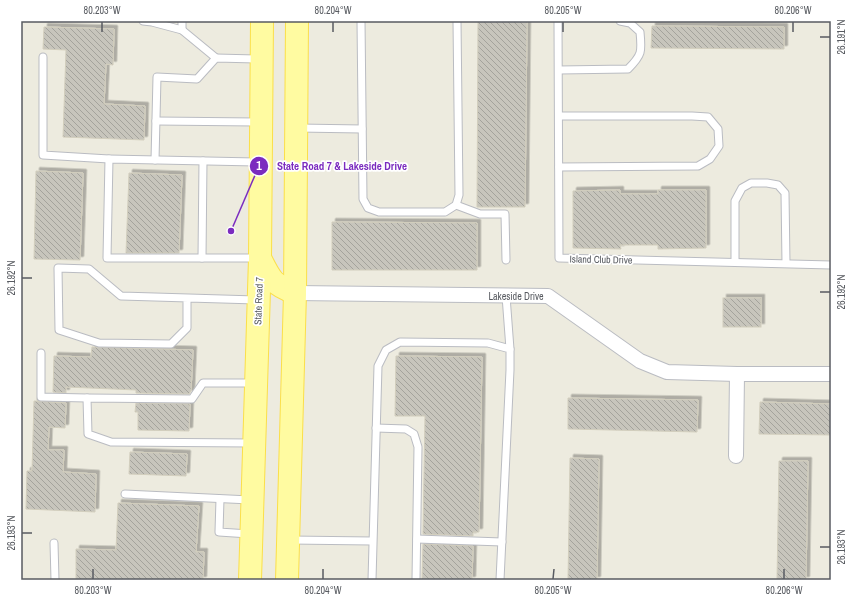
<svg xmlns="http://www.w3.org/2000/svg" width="852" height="601" font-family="'Archivo Narrow',sans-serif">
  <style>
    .building { fill: url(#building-back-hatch); stroke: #d2cebd; filter: url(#shadow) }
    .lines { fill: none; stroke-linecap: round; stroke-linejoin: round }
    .lane-casing { stroke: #babcc2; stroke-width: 9 }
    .street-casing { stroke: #babcc2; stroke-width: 16 }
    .primary-casing { stroke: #fbdf49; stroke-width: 24 }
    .lane { stroke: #fff; stroke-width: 7 }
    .street { stroke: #fff; stroke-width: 14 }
    .primary { stroke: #fffba1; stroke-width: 22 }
    .ticks { fill: none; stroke: #585b61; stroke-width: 1.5 }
    .labels { text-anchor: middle; stroke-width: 3.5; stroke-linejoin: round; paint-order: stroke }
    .street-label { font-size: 10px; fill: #585b61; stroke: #fff }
    .leader { fill: none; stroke: #7b2cbf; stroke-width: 1.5 }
    .callout-dot { fill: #7b2cbf; stroke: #fff; stroke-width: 1.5 }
    .mark-label { font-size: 12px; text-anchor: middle; font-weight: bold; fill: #fff }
    .callout-label { font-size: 11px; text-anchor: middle; font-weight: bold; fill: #7b2cbf; stroke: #fff; stroke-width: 3.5; stroke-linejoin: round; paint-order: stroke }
    .neatline { fill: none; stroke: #585b61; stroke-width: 1.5 }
    .ticks-label { font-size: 10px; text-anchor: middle; fill: #585b61 }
  </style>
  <defs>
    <pattern id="building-back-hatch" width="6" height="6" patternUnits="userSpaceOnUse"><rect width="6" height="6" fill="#c7c5bc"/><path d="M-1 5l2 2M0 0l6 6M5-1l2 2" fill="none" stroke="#a4a39c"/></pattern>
    <filter id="shadow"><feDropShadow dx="3.5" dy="-3.5" stdDeviation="0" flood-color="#0004"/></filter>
  </defs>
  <rect width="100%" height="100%" fill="#edebdf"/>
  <!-- building -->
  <g class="building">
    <polygon points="478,21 527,21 525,207 477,207"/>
    <polygon points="652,26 784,27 784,49 651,48"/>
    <polygon points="44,27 114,29 113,65 106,64 104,104 145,106 144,140 63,137 66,50 43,49"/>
    <polygon points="36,171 83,173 80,260 34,259"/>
    <polygon points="129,173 182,175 179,253 126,253"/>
    <polygon points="620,190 620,194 658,194 658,190 706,190 706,248 658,249 658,245 620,245 621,249 573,248 573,191"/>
    <polygon points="332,222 477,223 477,270 332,270"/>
    <rect x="723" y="298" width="38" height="29"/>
    <polygon points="92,347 193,350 191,391 189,394 136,393 136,390 66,387 66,393 53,392 54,356 91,357"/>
    <polygon points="396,356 482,357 479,532 473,532 473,536 423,534 425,416 395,416"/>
    <polygon points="568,398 698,400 697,432 568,429"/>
    <polygon points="34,401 66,403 65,428 49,427 48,450 64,450 63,472 96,474 95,512 26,509 27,471 32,471"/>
    <polygon points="760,402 831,404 831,435 759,434"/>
    <polygon points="136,403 190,404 189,431 138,430 138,412 135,412"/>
    <polygon points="130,452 187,454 186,476 129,474"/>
    <polygon points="570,458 599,459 597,580 568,580"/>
    <polygon points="779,461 808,461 806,580 777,580"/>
    <polygon points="118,503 199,506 196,552 204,552 203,580 76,580 76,549 116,550"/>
    <polygon points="423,544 473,546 472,580 422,580"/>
  </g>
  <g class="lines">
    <!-- lane casing -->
    <g class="lane-casing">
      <g id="lane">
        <polyline points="143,21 152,22 182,30 216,58"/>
        <polyline points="361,21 363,199 368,208 379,212 445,212 456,205 459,195 457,21"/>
        <polyline points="558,21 559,258 831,265"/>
        <polyline points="182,30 182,21"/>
        <polyline points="43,57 43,155 109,159"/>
        <path d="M 559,70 L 628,69 C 642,55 642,52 640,32 L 630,23 L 620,21"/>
        <polyline points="559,116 692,116 708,117 718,129 719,146 710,159 698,166 559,167"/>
        <polyline points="156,121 260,122"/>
        <polyline points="298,128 362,129"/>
        <polyline points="155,160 157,77 197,79 216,58 259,59"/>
        <polyline points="456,205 480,214 505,214 506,260"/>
        <polyline points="202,258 203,161"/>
        <polyline points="257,258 107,258 109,159 259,162"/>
        <polyline points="735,262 735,201 742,188 751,183 767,183 778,185 785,193 786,263"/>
        <polyline points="506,296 510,349"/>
        <polyline points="187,298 187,328 171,344 99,343 59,330 58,268 89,269 121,296 256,300"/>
        <polyline points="41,353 41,397 87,398"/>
        <polyline points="376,428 406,429 414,434 418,447 416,580"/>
        <polyline points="252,443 111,442 88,434 87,398 192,399 203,383 253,383"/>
        <polyline points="125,494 250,500"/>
        <polyline points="220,499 219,532 249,534"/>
        <polyline points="417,539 502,542"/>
        <polyline points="290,540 372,541"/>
        <polyline points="54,543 55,580"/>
        <polyline points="372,580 378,366 386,350 400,342 488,343 510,349 510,370 500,580"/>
      </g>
    </g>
    <!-- street casing -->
    <g class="street-casing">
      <g id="street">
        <polyline points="295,293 548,296 640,361 667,372 737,374 831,374"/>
        <polyline points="736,456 737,374"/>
      </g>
    </g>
    <!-- primary casing -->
    <g class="primary-casing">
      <g id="primary">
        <path d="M 260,258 C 271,280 272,284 295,293"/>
        <polyline points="250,580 260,258 262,21"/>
        <polyline points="287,580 295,293 297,21"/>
      </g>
    </g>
    <!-- lane -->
    <use href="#lane" class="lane"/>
    <!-- street -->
    <use href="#street" class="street"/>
    <!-- primary -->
    <use href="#primary" class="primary"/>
  </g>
  <!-- ticks -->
  <path class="ticks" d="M 102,32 L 102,22M 333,32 L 333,22M 563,32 L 563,22M 793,32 L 793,22M 820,37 L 830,37M 22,278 L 32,278M 820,292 L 830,292M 22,533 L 32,533M 820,547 L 830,547M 93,579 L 93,569M 323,579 L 323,569M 553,579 L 554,569M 784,579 L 784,569"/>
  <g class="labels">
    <!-- street labels -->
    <g class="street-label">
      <text transform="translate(601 259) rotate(1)" y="4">Island Club Drive</text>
      <text x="516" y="300">Lakeside Drive</text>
      <text transform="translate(258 301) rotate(-88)" y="4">State Road 7</text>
    </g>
  </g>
  <!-- callouts -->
  <path class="leader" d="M231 231L259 166"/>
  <g class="callout-dot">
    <circle cx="231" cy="231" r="4"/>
    <circle cx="259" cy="166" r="10"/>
  </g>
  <g class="mark-label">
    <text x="259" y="170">1</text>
  </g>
  <g class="callout-label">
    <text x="342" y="170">State Road 7 &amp; Lakeside Drive</text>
  </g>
  <!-- border -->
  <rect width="852" height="601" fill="none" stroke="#ffffff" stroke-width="44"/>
  <rect x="22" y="22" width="808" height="557" class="neatline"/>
  <g class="ticks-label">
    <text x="102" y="14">80.203°W</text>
    <text x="333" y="14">80.204°W</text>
    <text x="563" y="14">80.205°W</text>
    <text x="793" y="14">80.206°W</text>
    <text transform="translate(841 37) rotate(-90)" y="4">26.191°N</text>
    <text transform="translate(11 278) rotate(-90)" y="4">26.192°N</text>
    <text transform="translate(841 292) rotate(-90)" y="4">26.192°N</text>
    <text transform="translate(11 533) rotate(-90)" y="4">26.193°N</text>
    <text transform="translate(841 547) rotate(-90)" y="4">26.193°N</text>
    <text x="93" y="594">80.203°W</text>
    <text x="323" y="594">80.204°W</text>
    <text x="553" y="594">80.205°W</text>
    <text x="784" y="594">80.206°W</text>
  </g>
</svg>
